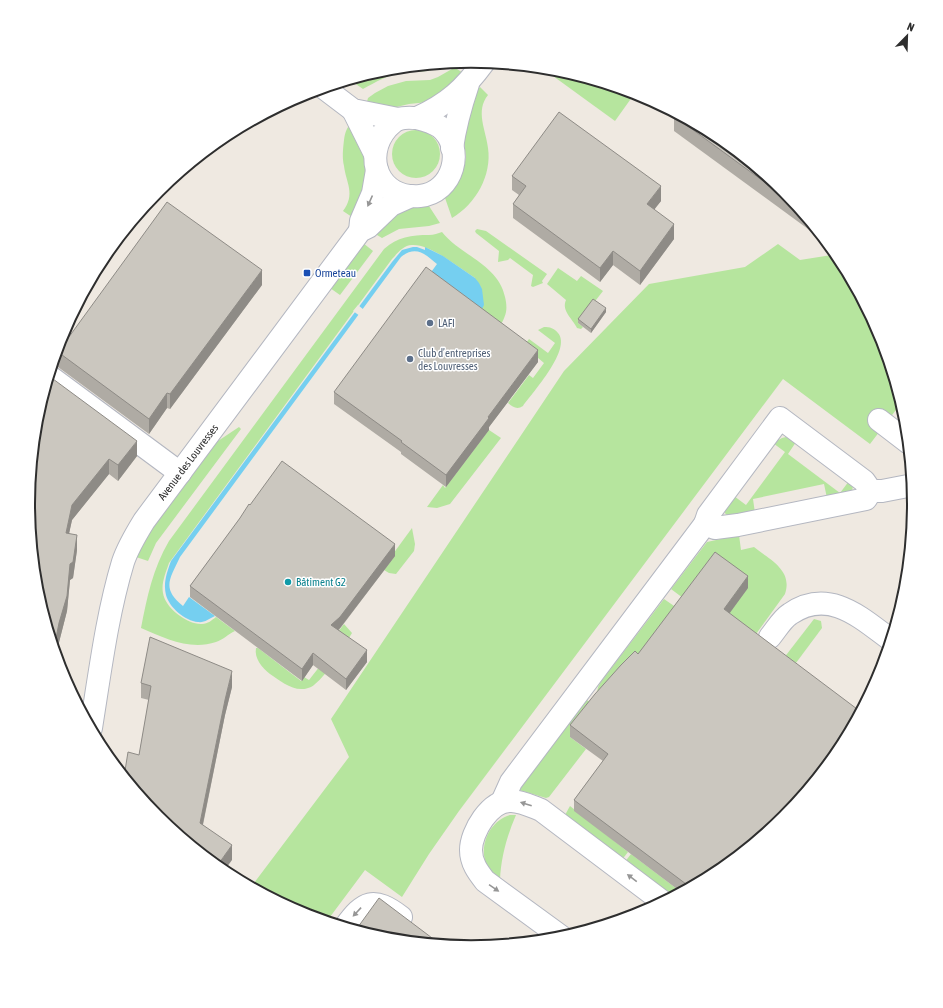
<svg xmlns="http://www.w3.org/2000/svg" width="943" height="1008" font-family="'Asap Condensed',sans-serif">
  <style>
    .green { fill: #b6e59e }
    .water { fill: #75cff0 }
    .pier { fill: #efe9e1 }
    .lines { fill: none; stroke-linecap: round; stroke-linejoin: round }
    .minor-casing { stroke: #b4b7c1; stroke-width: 24 }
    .minor { stroke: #fff; stroke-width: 22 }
    .wall { fill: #afaba4 }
    .shaded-wall { fill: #8e8b86 }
    .building { fill: #cbc7bf; stroke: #8e8b86 }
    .oneway { fill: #969696 }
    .transit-dot { fill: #1a4fb4; stroke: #fff; stroke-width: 1.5 }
    .service-dot { fill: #5c6f8a; stroke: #fff; stroke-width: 1.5 }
    .culture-dot { fill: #0f9aa8; stroke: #fff; stroke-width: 1.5 }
    .labels { text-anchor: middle; stroke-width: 3; stroke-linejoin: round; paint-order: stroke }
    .transit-label { font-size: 11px; fill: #164399; stroke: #fff; text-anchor: start }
    .service-label { font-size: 11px; fill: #4e5e75; stroke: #fff; text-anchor: start }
    .street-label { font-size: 11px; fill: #2e2e2e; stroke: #fff }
    .culture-label { font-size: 11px; fill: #0d838f; stroke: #fff; text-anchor: start }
    .rim { fill: none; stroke: #2e2e2e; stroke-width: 2 }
  </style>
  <rect width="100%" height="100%" fill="#efe9e1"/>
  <!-- green -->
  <g class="green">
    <path d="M 443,63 C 430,75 419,70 404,72 C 389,74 376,82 363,89 L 350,80 L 385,69 Z"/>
    <polygon points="542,68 558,69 635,93 615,121"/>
    <polygon points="452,69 457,69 463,73 445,94 428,102 409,104 392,108 366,105 368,98 375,93 388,86 406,81 430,80 438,77"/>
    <path d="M 480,87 L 488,95 C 475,111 486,130 488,148 C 492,175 476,204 452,218 L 444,195 L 456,184 L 463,172 L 466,157 L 464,142 L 474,93 Z"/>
    <path d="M 351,123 L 361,136 L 369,178 L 355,219 L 343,211 C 356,194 346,183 344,166 C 342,157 343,149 344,140 C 345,133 346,129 351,123 Z"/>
    <circle cx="416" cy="154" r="24"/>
    <polygon points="427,203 440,223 429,226 399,229 382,238 372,232 391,211"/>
    <polygon points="477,229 486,231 547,274 542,281 543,283 533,287 531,286 533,275 510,258 508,260 498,262 499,251 476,233 475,231"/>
    <path d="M 442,232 C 461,256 498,264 505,297 C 506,301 507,307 506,312 C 505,318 500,326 497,332 L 478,317 L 475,278 C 459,268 431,244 412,245 C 403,245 397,254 392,259 L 169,563 C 166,572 161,583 163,593 C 165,608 188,625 202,624 C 208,624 212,620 216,617 L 235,631 C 228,634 223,640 216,642 C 190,651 165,638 141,628 C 147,597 153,568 169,541 L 384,249 C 397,237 412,235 429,235 C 434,235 438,233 442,232 Z"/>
    <polygon points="363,243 373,251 340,295 330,288"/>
    <polygon points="778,244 800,260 838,254 881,334 902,402 870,444 783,379 459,811 429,854 402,897 365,870 327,921 302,914 251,887 349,757 331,719 564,371 649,284 745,267"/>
    <path d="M 558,268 L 577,281 L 581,276 L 603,291 L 578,323 L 583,327 L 581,329 L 577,328 C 573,319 561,311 566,300 L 547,284 Z"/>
    <path d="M 544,327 C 550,327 554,328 558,333 C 572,349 533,392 523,406 C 517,410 513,407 508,403 L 529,375 L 533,378 L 544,363 L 524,346 L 529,339 L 548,353 L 555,343 L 538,330 Z"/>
    <polygon points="239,427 241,429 156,543 148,561 136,557 149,533 215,443"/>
    <polygon points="489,430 501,438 450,504 437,508 427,507 443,485 445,488 488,431"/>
    <polygon points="786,437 796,442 788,454 840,493 849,481 853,485 852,492 827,498 824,484 753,499 755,513 728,517 725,513 725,510 734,496 746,505 785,452 773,443 782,438"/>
    <polygon points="412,528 415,544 414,551 396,574 389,573 384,570 393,554"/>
    <path d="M 739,535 L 741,550 L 754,547 C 770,560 793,570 785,594 L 751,641 L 687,601 L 671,589 L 707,542 Z"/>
    <path d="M 664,599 L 677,608 L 635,663 L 598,694 C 596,688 600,683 603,679 Z"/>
    <polygon points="814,619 821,621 822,628 790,671 780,663"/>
    <path d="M 344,624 L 352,633 C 342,649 329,673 314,685 C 312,687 306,689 303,689 C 291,690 279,680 270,674 C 262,668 254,658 256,648 L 258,648 L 301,681 L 304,677 L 309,680 L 320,666 L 316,662 Z"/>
    <polygon points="583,697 595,706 570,737 586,749 549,797 546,798 519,790 519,782"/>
    <polygon points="570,806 628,852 621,861 565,815"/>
    <path d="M 510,815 L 516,815 C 507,836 501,857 500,880 C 495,876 490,872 487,866 C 478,847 489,821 510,815 Z"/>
    <polygon points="631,854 681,892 671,898 624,863"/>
  </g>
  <!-- water -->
  <path class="water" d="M 413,247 L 417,247 L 425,250 L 425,247 L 443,256 L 475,278 L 479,283 L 482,289 L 484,305 L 478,317 L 429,275 L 437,264 C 425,254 416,245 401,257 L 180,557 C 170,579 161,588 183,606 L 189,597 L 215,616 C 209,619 204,623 198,622 C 185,621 169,607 166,595 C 163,583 167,572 171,561 L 392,262 L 402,250 Z"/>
  <!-- pier -->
  <polygon class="pier" points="358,305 364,310 360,316 353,311"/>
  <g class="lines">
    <!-- minor casing -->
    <g class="minor-casing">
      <g id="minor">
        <polyline points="324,88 353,110 398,119"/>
        <polyline points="353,110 375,154"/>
        <path d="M 417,118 C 425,120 433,122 440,127 C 466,148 453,193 420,196 C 379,200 362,157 387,128 C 390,125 395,120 399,119 C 405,117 412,118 417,118 Z"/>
        <path d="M 417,118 C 448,104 464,89 484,62"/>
        <path d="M 452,148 C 455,126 461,105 468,84"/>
        <polyline points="360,231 361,221 373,193 377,170"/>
        <polyline points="49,376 180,473"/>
        <polygon points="780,418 864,481 871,491 866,499 738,525 715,528 705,524 708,515"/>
        <polyline points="879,420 909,443"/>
        <polyline points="871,491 882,491 913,485"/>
        <path d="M 770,637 C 776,630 782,619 790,614 C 829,587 861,618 891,640"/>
        <path d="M 91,728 C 100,672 107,615 123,562 C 128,547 136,534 144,521 L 360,231 L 368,227 L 391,205 L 411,196"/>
        <polyline points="502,802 511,782 705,524"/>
        <path d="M 345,927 C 364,901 373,896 401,917"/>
        <path d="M 563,938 L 485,881 C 478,872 471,863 471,850 C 471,832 490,800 511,801 C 521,801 531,806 541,810 L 663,902"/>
      </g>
    </g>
    <!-- minor -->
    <use href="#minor" class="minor"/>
  </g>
  <!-- wall -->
  <g class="wall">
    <polygon points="674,116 785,191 821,234 819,237 674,131"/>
    <polygon points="512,176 661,201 654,209 674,239 640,285 613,265 600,282 513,218 513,204 519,195 512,190"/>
    <polygon points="262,285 170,409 167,408 149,434 58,367 58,352"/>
    <polygon points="606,312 591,333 578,323 578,319"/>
    <polygon points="538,362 489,427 489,430 446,487 401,454 401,452 334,404 334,392"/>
    <polygon points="37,417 137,456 118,481 109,474 72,520 69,533 77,550 73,578 70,580 67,611 56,654 36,590"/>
    <polygon points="250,505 395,556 339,630 367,662 346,690 313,665 302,681 190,597 190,586"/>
    <polygon points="748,588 729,613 718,873 681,892 574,811 574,800 603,761 570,737 570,725 638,654"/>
    <polygon points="141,683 232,687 225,715 203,825 232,860 158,817 124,777 139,755 149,700 141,698"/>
    <polygon points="358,927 385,939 358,931"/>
  </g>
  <!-- shaded-wall -->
  <g class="shaded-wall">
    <polygon points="661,186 661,201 647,219 647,204"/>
    <polygon points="674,224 674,239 640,285 640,271"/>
    <polygon points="819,231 821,234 819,237"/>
    <polygon points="613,251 613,265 600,282 600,268"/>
    <polygon points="262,270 262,285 170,409 170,394"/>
    <polygon points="606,308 606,312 591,333 591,329"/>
    <polygon points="538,350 538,362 489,427 489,430 446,487 446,475 488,417"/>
    <polygon points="167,393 167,408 149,434 149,419"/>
    <polygon points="137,441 137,456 118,481 118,465"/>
    <polygon points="109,459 109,474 72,520 66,548 66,533 72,505"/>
    <polygon points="77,535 77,550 73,578 70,580 67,611 56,654 54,648 70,564"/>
    <polygon points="395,544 395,556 340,628 331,637 331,625"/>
    <polygon points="748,576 748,588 724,621 724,609"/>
    <polygon points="367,650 367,662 346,690 346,679"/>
    <polygon points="313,653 313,665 302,681 302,669"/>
    <polygon points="232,671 232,687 225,715 200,838 200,823 225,700"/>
    <polygon points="232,845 232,860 224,871 217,866"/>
  </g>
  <!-- building -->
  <g class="building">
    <polygon points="559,112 661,186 647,204 674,224 640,271 613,251 600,268 513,204 526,186 512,176"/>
    <polygon points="676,113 718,135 785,191 800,208 674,116"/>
    <polygon points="167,202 262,270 170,394 167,393 149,419 58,352"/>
    <polygon points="426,267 538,350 488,417 489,418 446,475 401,442 402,441 334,392"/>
    <polygon points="593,299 606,308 591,329 578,319"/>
    <polygon points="49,376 137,441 118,465 109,459 72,505 66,533 77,535 73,562 70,564 67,596 59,623 54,648 36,590 28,504 37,417"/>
    <polygon points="282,461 395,544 340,617 331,625 367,650 346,679 313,653 302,669 190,586 240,518 249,504 250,505"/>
    <polygon points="715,552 748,576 724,609 861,712 840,751 785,818 718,873 690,887 574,800 608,754 570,725 595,694 621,665 635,651 638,654"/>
    <polygon points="150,637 232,671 225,700 200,823 232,845 217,866 158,817 133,788 134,784 130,784 124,777 128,752 139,755 151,686 141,683"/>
    <polygon points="379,898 440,944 385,939 367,933 358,927"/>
  </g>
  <!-- one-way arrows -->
  <defs><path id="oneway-solid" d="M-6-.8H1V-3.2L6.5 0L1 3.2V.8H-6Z"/></defs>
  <g class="oneway">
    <use href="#oneway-solid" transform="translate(370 201) rotate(114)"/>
    <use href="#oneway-solid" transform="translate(526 804) rotate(-162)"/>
    <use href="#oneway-solid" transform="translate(632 878) rotate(-143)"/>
    <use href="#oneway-solid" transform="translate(494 888) rotate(34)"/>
    <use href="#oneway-solid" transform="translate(357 912) rotate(133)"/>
  </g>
  <!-- markers -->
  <rect class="transit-dot" x="303" y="269" width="8" height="8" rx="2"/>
  <g class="service-dot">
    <circle cx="430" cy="323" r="4"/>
    <circle cx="410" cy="359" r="4"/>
  </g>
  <circle class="culture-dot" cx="288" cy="582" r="4"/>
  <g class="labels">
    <!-- transit labels -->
    <g class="transit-label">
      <text x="315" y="277">Ormeteau</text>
    </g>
    <!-- service labels -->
    <g class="service-label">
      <text x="438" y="327">LAFI</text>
      <text x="418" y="357">Club d’entreprises<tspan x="418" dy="13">des Louvresses</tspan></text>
    </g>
    <!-- street labels -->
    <g class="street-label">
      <text transform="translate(188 462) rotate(-53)" y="4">Avenue des Louvresses</text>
    </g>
    <!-- culture labels -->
    <g class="culture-label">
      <text x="296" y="586">Bâtiment G2</text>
    </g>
  </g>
  <!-- crop -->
  <path d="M0 0H943V1008H0ZM35 504a436 436 0 1 1 872 0a436 436 0 1 1-872 0Z" fill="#fff" fill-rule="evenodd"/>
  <path class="rim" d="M35 504a436 436 0 1 1 872 0a436 436 0 1 1-872 0Z"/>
  <!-- north arrow -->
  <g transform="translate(907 36) rotate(23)" stroke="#ffffff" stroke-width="3" paint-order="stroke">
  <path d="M0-3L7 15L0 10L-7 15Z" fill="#2e2e2e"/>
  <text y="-6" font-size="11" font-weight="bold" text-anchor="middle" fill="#2e2e2e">N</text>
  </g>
</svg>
